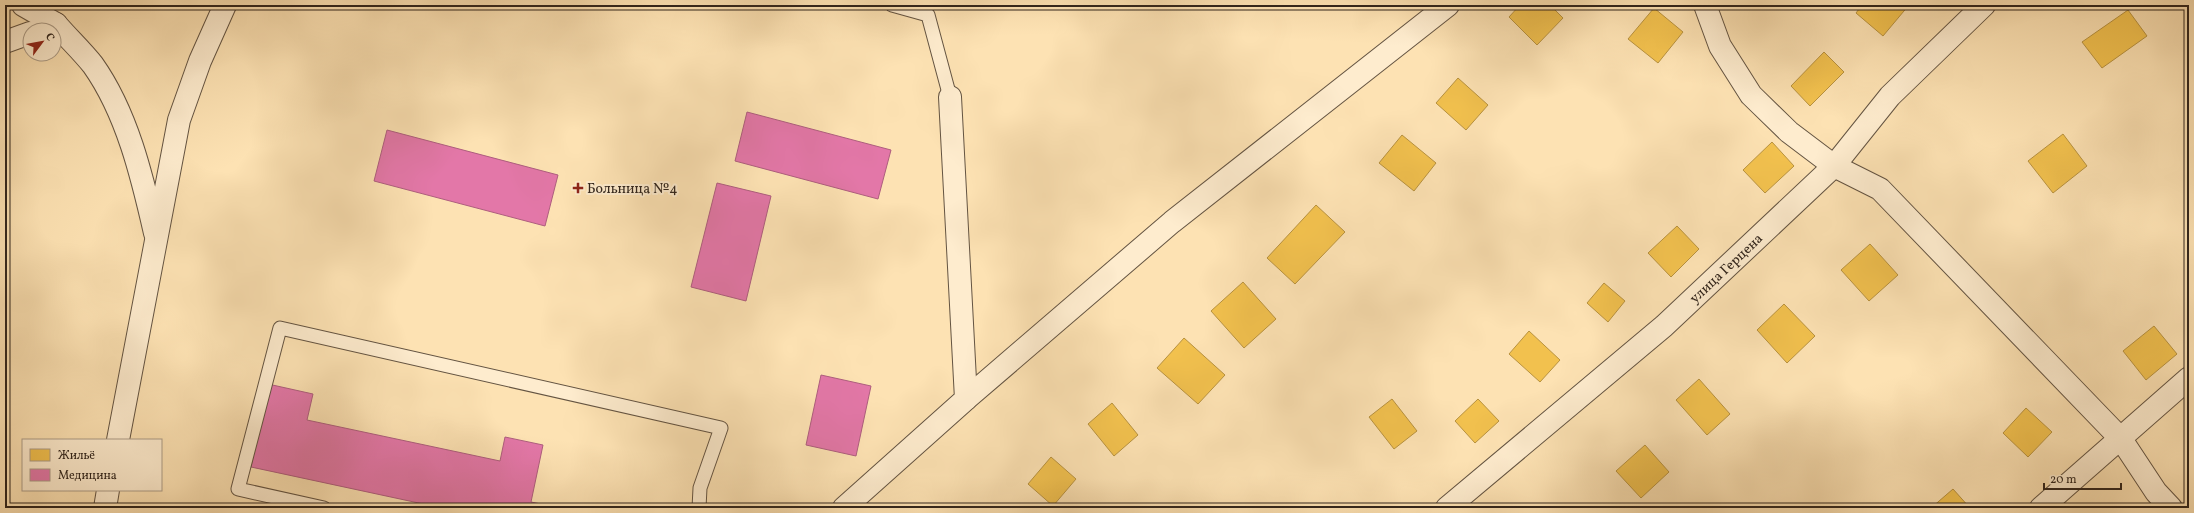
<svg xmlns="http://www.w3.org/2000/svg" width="2194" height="513" font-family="Vollkorn,serif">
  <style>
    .homes { fill: #f2c14e; stroke: #b8923f }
    .health { fill: #e377a8; stroke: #ae5e7e }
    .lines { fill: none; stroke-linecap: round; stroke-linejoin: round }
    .lane-casing { stroke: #645442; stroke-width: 15 }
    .street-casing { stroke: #645442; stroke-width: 24 }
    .lane { stroke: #feecce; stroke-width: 13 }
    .street { stroke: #feecce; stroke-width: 22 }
    .poi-dot { fill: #8f2418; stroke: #feecce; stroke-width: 1.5 }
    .labels { text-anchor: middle; stroke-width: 4; stroke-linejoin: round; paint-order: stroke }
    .poi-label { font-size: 14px; fill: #31251c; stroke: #feecce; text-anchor: start }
    .street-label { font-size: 14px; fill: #31251c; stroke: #feecce }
  </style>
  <rect width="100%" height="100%" fill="#fde2b3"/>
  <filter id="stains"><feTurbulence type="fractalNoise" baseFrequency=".005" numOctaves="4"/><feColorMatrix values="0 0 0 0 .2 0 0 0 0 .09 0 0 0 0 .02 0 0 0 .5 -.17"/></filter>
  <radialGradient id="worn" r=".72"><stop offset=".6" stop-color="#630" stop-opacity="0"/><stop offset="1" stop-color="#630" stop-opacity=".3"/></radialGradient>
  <!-- homes -->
  <g class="homes">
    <polygon points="1520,5 1550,5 1563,18 1537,45 1509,17"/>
    <polygon points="1862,5 1909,5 1883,36 1856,13"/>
    <polygon points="1654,8 1683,32 1658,63 1628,39"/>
    <polygon points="2128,10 2147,36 2102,68 2082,42"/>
    <polygon points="1824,52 1844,72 1810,106 1791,86"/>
    <polygon points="1458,78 1488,105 1466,130 1436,103"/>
    <polygon points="2063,134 2087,166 2053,193 2028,161"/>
    <polygon points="1402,135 1436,163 1414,191 1379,163"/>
    <polygon points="1772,142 1794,166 1765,193 1743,170"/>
    <polygon points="1316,205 1345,232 1295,284 1267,258"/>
    <polygon points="1677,226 1699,249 1671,277 1648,253"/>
    <polygon points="1870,244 1898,275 1869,301 1841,270"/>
    <polygon points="1243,282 1276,319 1244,348 1211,311"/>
    <polygon points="1604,283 1625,301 1608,322 1587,303"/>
    <polygon points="1784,304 1815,336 1787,363 1757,330"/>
    <polygon points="2154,326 2177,354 2146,380 2123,351"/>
    <polygon points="1529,331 1560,360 1540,382 1509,354"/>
    <polygon points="1184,338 1225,375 1198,404 1157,368"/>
    <polygon points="1699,379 1730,414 1707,435 1676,400"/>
    <polygon points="1392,399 1417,431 1394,449 1369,417"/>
    <polygon points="1478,399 1499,421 1475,443 1455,421"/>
    <polygon points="1112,403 1138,435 1114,456 1088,424"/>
    <polygon points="2026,408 2052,432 2028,457 2003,433"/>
    <polygon points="1645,445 1669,472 1641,498 1616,471"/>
    <polygon points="1051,457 1076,479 1053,506 1028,484"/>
    <polygon points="1953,489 1970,508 1931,508"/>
  </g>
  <!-- health -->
  <g class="health">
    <polygon points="747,112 891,150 878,199 735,161"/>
    <polygon points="387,130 558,175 545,226 374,181"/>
    <polygon points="717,183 771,196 746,301 691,287"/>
    <polygon points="821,375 871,386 856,456 806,445"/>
    <polygon points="268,384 313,394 307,420 500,461 505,437 543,445 531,502 561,508 442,508 251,467"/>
  </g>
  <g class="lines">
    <!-- lane casing -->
    <g class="lane-casing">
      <g id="lane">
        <polyline points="892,5 928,15 950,97"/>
        <polyline points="324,508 238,489 280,328 721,428 700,488 699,508"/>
      </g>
    </g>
    <!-- street casing -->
    <g class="street-casing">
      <g id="street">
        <polyline points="23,5 56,24 39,30"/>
        <polyline points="1705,5 1720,46 1751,95 1789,132 1834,166 1880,189 2121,439 2156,492 2171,508"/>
        <path d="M 56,24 C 68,38 82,51 93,65 C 127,113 142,176 155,233"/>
        <polyline points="5,42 30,33"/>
        <polyline points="966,399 1172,222 1448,5"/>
        <polyline points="118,440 179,120 200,61 225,5"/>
        <polyline points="105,508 108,490"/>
        <polyline points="844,508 966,399 950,97"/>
        <path id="s1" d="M 1447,508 L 1664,326 L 1834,166 L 1890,96 L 1984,5"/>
        <polyline points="2041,508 2189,378"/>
      </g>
    </g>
    <!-- lane -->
    <use href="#lane" class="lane"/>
    <!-- street -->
    <use href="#street" class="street"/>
  </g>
  <!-- markers -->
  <path class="poi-dot" d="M576 182h4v4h4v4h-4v4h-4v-4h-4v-4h4z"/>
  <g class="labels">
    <!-- poi labels -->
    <g class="poi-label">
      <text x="587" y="193">Больница №4</text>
    </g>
    <!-- street labels -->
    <g class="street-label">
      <text dy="5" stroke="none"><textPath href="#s1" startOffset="368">улица Герцена</textPath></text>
    </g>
  </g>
  <!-- margin -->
  <rect width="2194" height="513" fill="none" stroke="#fde2b3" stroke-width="20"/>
  <rect x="6" y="6" width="2182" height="501" fill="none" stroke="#31251c" stroke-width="2"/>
  <rect x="10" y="10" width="2174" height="493" fill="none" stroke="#31251c"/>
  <!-- legend -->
  <rect x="22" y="439" width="140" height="52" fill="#feecce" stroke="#ac9c87"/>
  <rect x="30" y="449" width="20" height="12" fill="#f2c14e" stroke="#ac9c87"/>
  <text x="58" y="459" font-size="12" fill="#31251c">Жильё</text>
  <rect x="30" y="469" width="20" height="12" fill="#e377a8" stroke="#ac9c87"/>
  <text x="58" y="479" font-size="12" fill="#31251c">Медицина</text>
  <!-- north arrow -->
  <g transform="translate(42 42) rotate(58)"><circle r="19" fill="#feecce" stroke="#ac9c87"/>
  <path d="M0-3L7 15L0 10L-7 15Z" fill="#8f2418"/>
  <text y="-6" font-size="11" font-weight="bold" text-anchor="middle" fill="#31251c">С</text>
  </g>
  <!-- scale -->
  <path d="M2044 483v6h77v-6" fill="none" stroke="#31251c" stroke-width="2"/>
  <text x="2050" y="483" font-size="12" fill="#31251c" stroke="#feecce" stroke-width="3" paint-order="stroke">20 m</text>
  <rect width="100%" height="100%" filter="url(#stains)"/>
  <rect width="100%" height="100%" fill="url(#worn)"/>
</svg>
